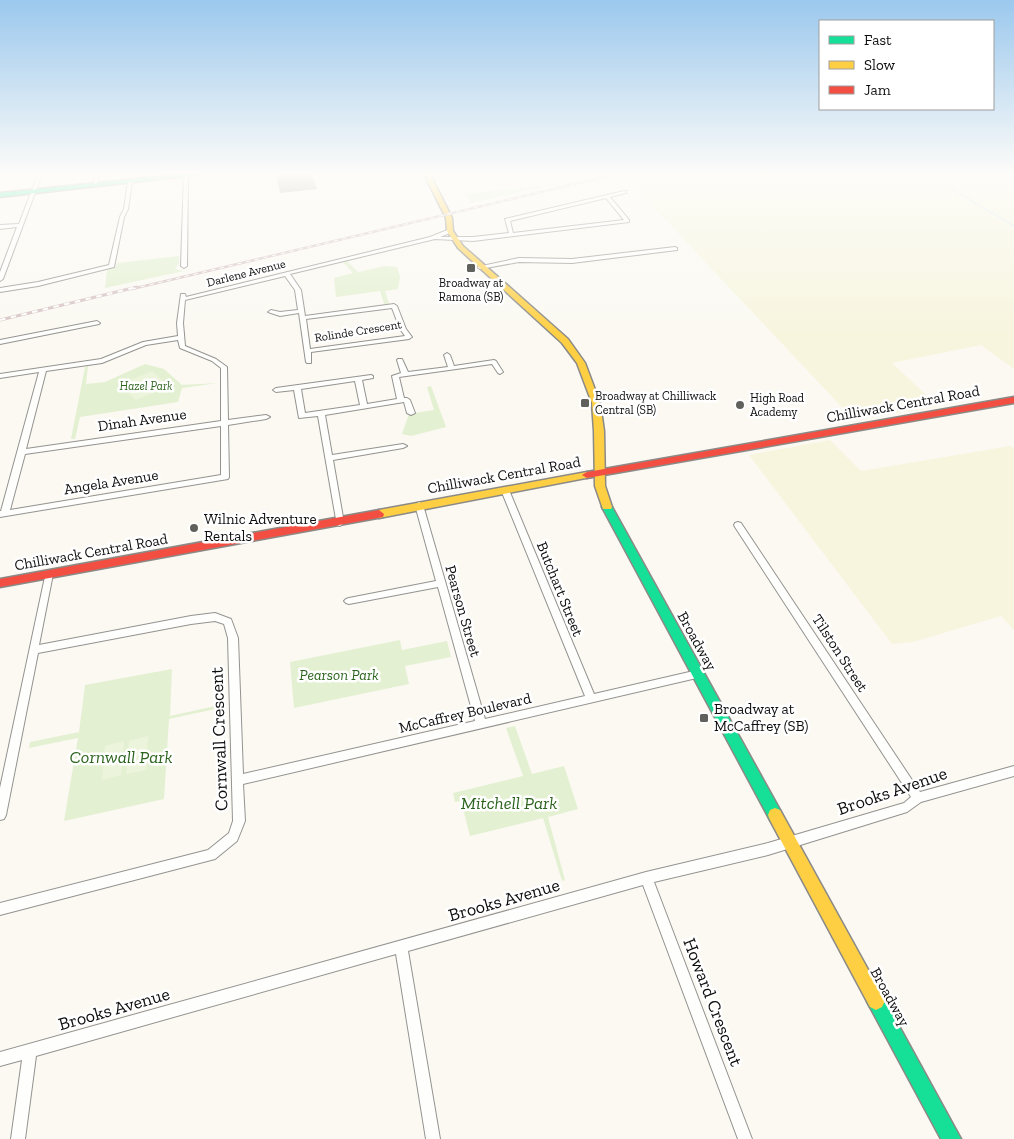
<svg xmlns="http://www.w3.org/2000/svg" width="1014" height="1139" font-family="'Zilla Slab',serif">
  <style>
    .farmland { fill: #f7f5de }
    .green { fill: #e4f0d2 }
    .pitch { fill: #edf4dc }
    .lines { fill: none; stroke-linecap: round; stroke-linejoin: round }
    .stream { stroke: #c9e5f4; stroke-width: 1 }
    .building { fill: #9e9c98 }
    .street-casing { stroke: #949390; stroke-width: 2 }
    .fast-casing { stroke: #8b8a87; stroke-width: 3 }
    .slow-casing { stroke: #8b8a87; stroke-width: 3 }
    .jam-casing { stroke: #8b8a87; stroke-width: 3 }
    .street { fill: #fefefd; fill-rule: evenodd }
    .fast { fill: #16e098; fill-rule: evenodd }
    .slow { fill: #ffcf43; fill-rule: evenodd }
    .jam { fill: #f24e42; fill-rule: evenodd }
    .rail-far1-casing { stroke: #d7c5c5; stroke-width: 2.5 }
    .rail-casing { stroke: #d7c5c5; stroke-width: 3 }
    .rail-far1 { stroke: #fff; stroke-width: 1; stroke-dasharray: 4.5; stroke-linecap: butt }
    .rail { stroke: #fff; stroke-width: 2; stroke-dasharray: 5.5; stroke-linecap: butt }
    .poi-dot { fill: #60605d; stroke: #fff; stroke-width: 2 }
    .labels { text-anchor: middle; stroke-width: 5; stroke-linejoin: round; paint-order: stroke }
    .far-street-label { font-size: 12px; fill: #0d0d0d; stroke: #fff }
    .far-poi-label { font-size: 12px; fill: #0d0d0d; stroke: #fff; text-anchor: start }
    .far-park-label { font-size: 12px; font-style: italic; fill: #2c641e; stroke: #fff }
    .street-label { font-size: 15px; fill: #0d0d0d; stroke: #fff }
    .poi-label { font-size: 15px; fill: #0d0d0d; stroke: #fff; text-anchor: start }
    .park-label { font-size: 15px; font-style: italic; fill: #2c641e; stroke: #fff }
    .near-street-label { font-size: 18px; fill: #0d0d0d; stroke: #fff }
    .near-park-label { font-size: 18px; font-style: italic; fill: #2c641e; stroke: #fff }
  </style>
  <rect width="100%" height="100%" fill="#fbf9f2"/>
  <!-- farmland -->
  <g class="farmland">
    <polygon points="651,174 1014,174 1014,369 981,345 892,363 938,406 854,420 628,180"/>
    <polygon points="830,440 861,471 1010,446 1014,448 1014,630 1001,616 913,642 892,644 749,455"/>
  </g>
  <!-- green -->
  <g class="green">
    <polygon points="514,178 523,188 551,185 471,203 466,194 521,188"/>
    <polygon points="179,256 179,263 175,269 184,271 105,288 107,270 116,266 117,263"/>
    <polygon points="347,261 358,272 385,266 397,267 400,277 398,289 385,291 389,304 384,304 380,291 336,297 334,278 353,273 343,262"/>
    <polygon points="145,364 164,369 182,385 218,383 182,388 178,402 80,417 75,439 71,439 85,367 88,366 86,384 105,382"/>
    <polygon points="431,386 446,427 411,436 402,434 409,414 434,410 427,387"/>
    <polygon points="400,640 402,650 447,641 451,657 405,666 409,684 294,708 290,662"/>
    <polygon points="172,669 170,716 220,705 220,708 169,719 164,799 64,821 78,738 29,748 30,742 79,732 85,685"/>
    <polygon points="515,726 532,774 564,766 578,809 548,817 565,880 562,881 543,818 470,836 461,801 455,802 453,793 523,776 506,728"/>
  </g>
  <!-- pitch -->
  <g class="pitch">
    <polygon points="152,371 169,386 136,400 119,385"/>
    <polygon points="148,736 146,770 126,774 129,741"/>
    <polygon points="124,741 121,775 102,780 105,746"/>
  </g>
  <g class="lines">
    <!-- stream -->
    <polyline class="stream" points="926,174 1014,226"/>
  </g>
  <!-- building -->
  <polygon class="building" points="276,174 312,174 317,189 280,193"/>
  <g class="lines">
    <!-- street casing -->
    <g class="street-casing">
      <g id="street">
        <polygon points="38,174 42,174 3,279 0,281 0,272 17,227 0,229 0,225 19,224"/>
        <polygon points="96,174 100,174 97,185 95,186 93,185"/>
        <polygon points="184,174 188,174 187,266 184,268 181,266"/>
        <polygon points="130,181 132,182 128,209 124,217 114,267 38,286 0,292 0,288 38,282 109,265 120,217 124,209 128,182"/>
        <path d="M 624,191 L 626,191 L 626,193 L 610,197 L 629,220 L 629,222 L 473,241 L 435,239 L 290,274 L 301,290 L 305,316 L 394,304 L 397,306 L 406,329 L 412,337 L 409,339 L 311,352 L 311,363 L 307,363 L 306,362 L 299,313 L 280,316 L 268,312 L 271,310 L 280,312 L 298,310 L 295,290 L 285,276 L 185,300 L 183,323 L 185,346 L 216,359 L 227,367 L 228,420 L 266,415 L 270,417 L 266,419 L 228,425 L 229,477 L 228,479 L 0,517 L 0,511 L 1,511 L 39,372 L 0,378 L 0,374 L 101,359 L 143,342 L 178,336 L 177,323 L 181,294 L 185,294 L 186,297 L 430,237 L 450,229 L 453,231 L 452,232 L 440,237 L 473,237 L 509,233 L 505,219 ZM 606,198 L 624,220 L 513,233 L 510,221 ZM 392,308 L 400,329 L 405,336 L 310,349 L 306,319 ZM 178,340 L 180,348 L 212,361 L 221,368 L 221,421 L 26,449 L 46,371 L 102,363 L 146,345 ZM 221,426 L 221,475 L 10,510 L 25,454 Z"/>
        <polygon points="675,247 677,248 677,250 572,263 519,262 480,269 477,267 519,258 572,259"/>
        <polygon points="97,321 100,323 99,324 0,344 0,340"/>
        <path d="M 447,353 L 450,355 L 454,366 L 494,360 L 496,361 L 503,372 L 500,374 L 498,373 L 492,364 L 399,377 L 404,398 L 407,398 L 410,400 L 415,413 L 411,415 L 407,413 L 404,402 L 325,415 L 332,455 L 403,444 L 407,446 L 403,448 L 333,460 L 344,523 L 340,526 L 337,525 L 318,416 L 299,418 L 294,390 L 276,392 L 273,390 L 276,388 L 371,375 L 373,376 L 373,378 L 362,380 L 367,404 L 397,399 L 392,376 L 401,373 L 397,360 L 398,359 L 402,359 L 408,372 L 448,367 L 444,355 ZM 355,381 L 360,405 L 305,413 L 301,389 Z"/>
        <polygon points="505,487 509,490 594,694 698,670 701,671 703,674 701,677 243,784 245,821 237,841 215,859 0,915 0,903 208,850 229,833 233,821 228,638 224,624 215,621 191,624 38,653 6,815 4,819 0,820 0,788 46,572 49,571 53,574 39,645 191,616 215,613 231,619 238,638 243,774 475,721 438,587 349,604 346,603 344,601 346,599 349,598 436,581 415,505 419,502 423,505 485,719 585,696 501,490"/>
        <polygon points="738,522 741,523 920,792 1014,766 1014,776 921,802 907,812 768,855 654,882 752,1139 738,1139 643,885 408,951 440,1139 426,1139 396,954 36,1056 25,1139 11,1139 22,1060 0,1066 0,1052 646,872 768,843 904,803 911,797 735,527 734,525 735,523"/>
      </g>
    </g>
    <!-- fast casing -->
    <g class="fast-casing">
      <g id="fast">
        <polygon points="183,174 206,174 0,197 0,193"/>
        <polygon points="607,503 612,507 780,810 782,815 780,820 775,822 770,820 602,507"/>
        <polygon points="876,992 882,995 961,1139 941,1139 870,1007 867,1001 870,995"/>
      </g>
    </g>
    <!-- slow casing -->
    <g class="slow-casing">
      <g id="slow">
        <polygon points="424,174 430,174 452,218 453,231 463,246 568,339 585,363 600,403 604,431 605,486 612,507 611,509 603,509 595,486 594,431 592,403 577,363 562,343 458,248 447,231 446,218"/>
        <polygon points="587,472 592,475 591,477 379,518 374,514 379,510"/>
        <polygon points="775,808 780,810 882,995 885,1001 882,1007 876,1010 870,1007 770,820 768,815 770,810"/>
      </g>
    </g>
    <!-- jam casing -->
    <g class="jam-casing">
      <g id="jam">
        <polygon points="1014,397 1014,403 587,478 582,475 587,472"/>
        <polygon points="379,510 384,514 383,517 0,587 0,579"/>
      </g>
    </g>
    <!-- street -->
    <use href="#street" class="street"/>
    <!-- fast -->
    <use href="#fast" class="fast"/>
    <!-- slow -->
    <use href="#slow" class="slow"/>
    <!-- jam -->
    <use href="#jam" class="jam"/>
    <!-- rail-far1 casing -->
    <g class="rail-far1-casing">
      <polyline id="rail-far1" points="132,289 617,174"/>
    </g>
    <!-- rail casing -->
    <g class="rail-casing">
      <polyline id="rail" points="0,320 137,287"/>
    </g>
    <!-- rail-far1 -->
    <use href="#rail-far1" class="rail-far1"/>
    <!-- rail -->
    <use href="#rail" class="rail"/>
  </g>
  <!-- sky -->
  <linearGradient id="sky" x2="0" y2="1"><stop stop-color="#9bc8ed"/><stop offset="0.52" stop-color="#fdfcf9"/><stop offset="1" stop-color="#fdfcf9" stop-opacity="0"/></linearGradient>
  <rect width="1014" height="334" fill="url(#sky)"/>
  <!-- markers -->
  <g class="poi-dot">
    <rect x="466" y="263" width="10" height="10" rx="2.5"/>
    <rect x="580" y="398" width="10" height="10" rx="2.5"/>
    <circle cx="740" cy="405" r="5"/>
    <circle cx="194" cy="528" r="5"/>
    <rect x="699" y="713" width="10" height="10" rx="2.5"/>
  </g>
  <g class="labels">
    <!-- far-street labels -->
    <g class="far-street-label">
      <text transform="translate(246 273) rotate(-14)" y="4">Darlene Avenue</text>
      <text transform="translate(358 331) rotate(-9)" y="4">Rolinde Crescent</text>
    </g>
    <!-- far-poi labels -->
    <g class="far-poi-label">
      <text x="471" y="287" text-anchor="middle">Broadway at<tspan x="471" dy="14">Ramona (SB)</tspan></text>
      <text x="595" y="400">Broadway at Chilliwack<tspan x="595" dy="14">Central (SB)</tspan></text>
      <text x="750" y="402">High Road<tspan x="750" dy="14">Academy</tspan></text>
    </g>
    <!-- far-park labels -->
    <g class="far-park-label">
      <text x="146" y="390">Hazel Park</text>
    </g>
    <!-- street labels -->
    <g class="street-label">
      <text transform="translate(903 404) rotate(-10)" y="5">Chilliwack Central Road</text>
      <text transform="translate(142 420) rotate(-8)" y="5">Dinah Avenue</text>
      <text transform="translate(504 475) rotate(-10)" y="5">Chilliwack Central Road</text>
      <text transform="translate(111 482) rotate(-9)" y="5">Angela Avenue</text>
      <text transform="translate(91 552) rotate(-10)" y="5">Chilliwack Central Road</text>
      <text transform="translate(560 589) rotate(68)" y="5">Butchart Street</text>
      <text transform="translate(463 611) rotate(74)" y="5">Pearson Street</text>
      <text transform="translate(697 641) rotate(61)" y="5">Broadway</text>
      <text transform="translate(840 653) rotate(57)" y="5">Tilston Street</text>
      <text transform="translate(465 713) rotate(-13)" y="5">McCaffrey Boulevard</text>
      <text transform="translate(890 997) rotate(61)" y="5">Broadway</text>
    </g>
    <!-- poi labels -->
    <g class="poi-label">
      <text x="204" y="524">Wilnic Adventure<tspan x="204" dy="17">Rentals</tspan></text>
      <text x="714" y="714">Broadway at<tspan x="714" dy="17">McCaffrey (SB)</tspan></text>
    </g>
    <!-- park labels -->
    <g class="park-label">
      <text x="339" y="680">Pearson Park</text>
    </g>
    <!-- near-street labels -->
    <g class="near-street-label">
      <text transform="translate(219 739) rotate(-92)" y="6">Cornwall Crescent</text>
      <text transform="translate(892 791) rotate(-19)" y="6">Brooks Avenue</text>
      <text transform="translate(504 900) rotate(-16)" y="6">Brooks Avenue</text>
      <text transform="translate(713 1002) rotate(69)" y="6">Howard Crescent</text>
      <text transform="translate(114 1009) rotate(-16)" y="6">Brooks Avenue</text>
    </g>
    <!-- near-park labels -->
    <g class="near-park-label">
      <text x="121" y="763">Cornwall Park</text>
      <text x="509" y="809">Mitchell Park</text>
    </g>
  </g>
  <!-- legend -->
  <rect x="819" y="20" width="175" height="90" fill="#ffffff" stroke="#9e9e9e"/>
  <rect x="829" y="36" width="25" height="8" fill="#16e098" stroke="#9e9e9e"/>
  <text x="864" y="45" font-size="15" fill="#0d0d0d">Fast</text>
  <rect x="829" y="61" width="25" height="8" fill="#ffcf43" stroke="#9e9e9e"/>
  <text x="864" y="70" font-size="15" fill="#0d0d0d">Slow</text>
  <rect x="829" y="86" width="25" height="8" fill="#f24e42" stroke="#9e9e9e"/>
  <text x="864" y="95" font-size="15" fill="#0d0d0d">Jam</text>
</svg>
